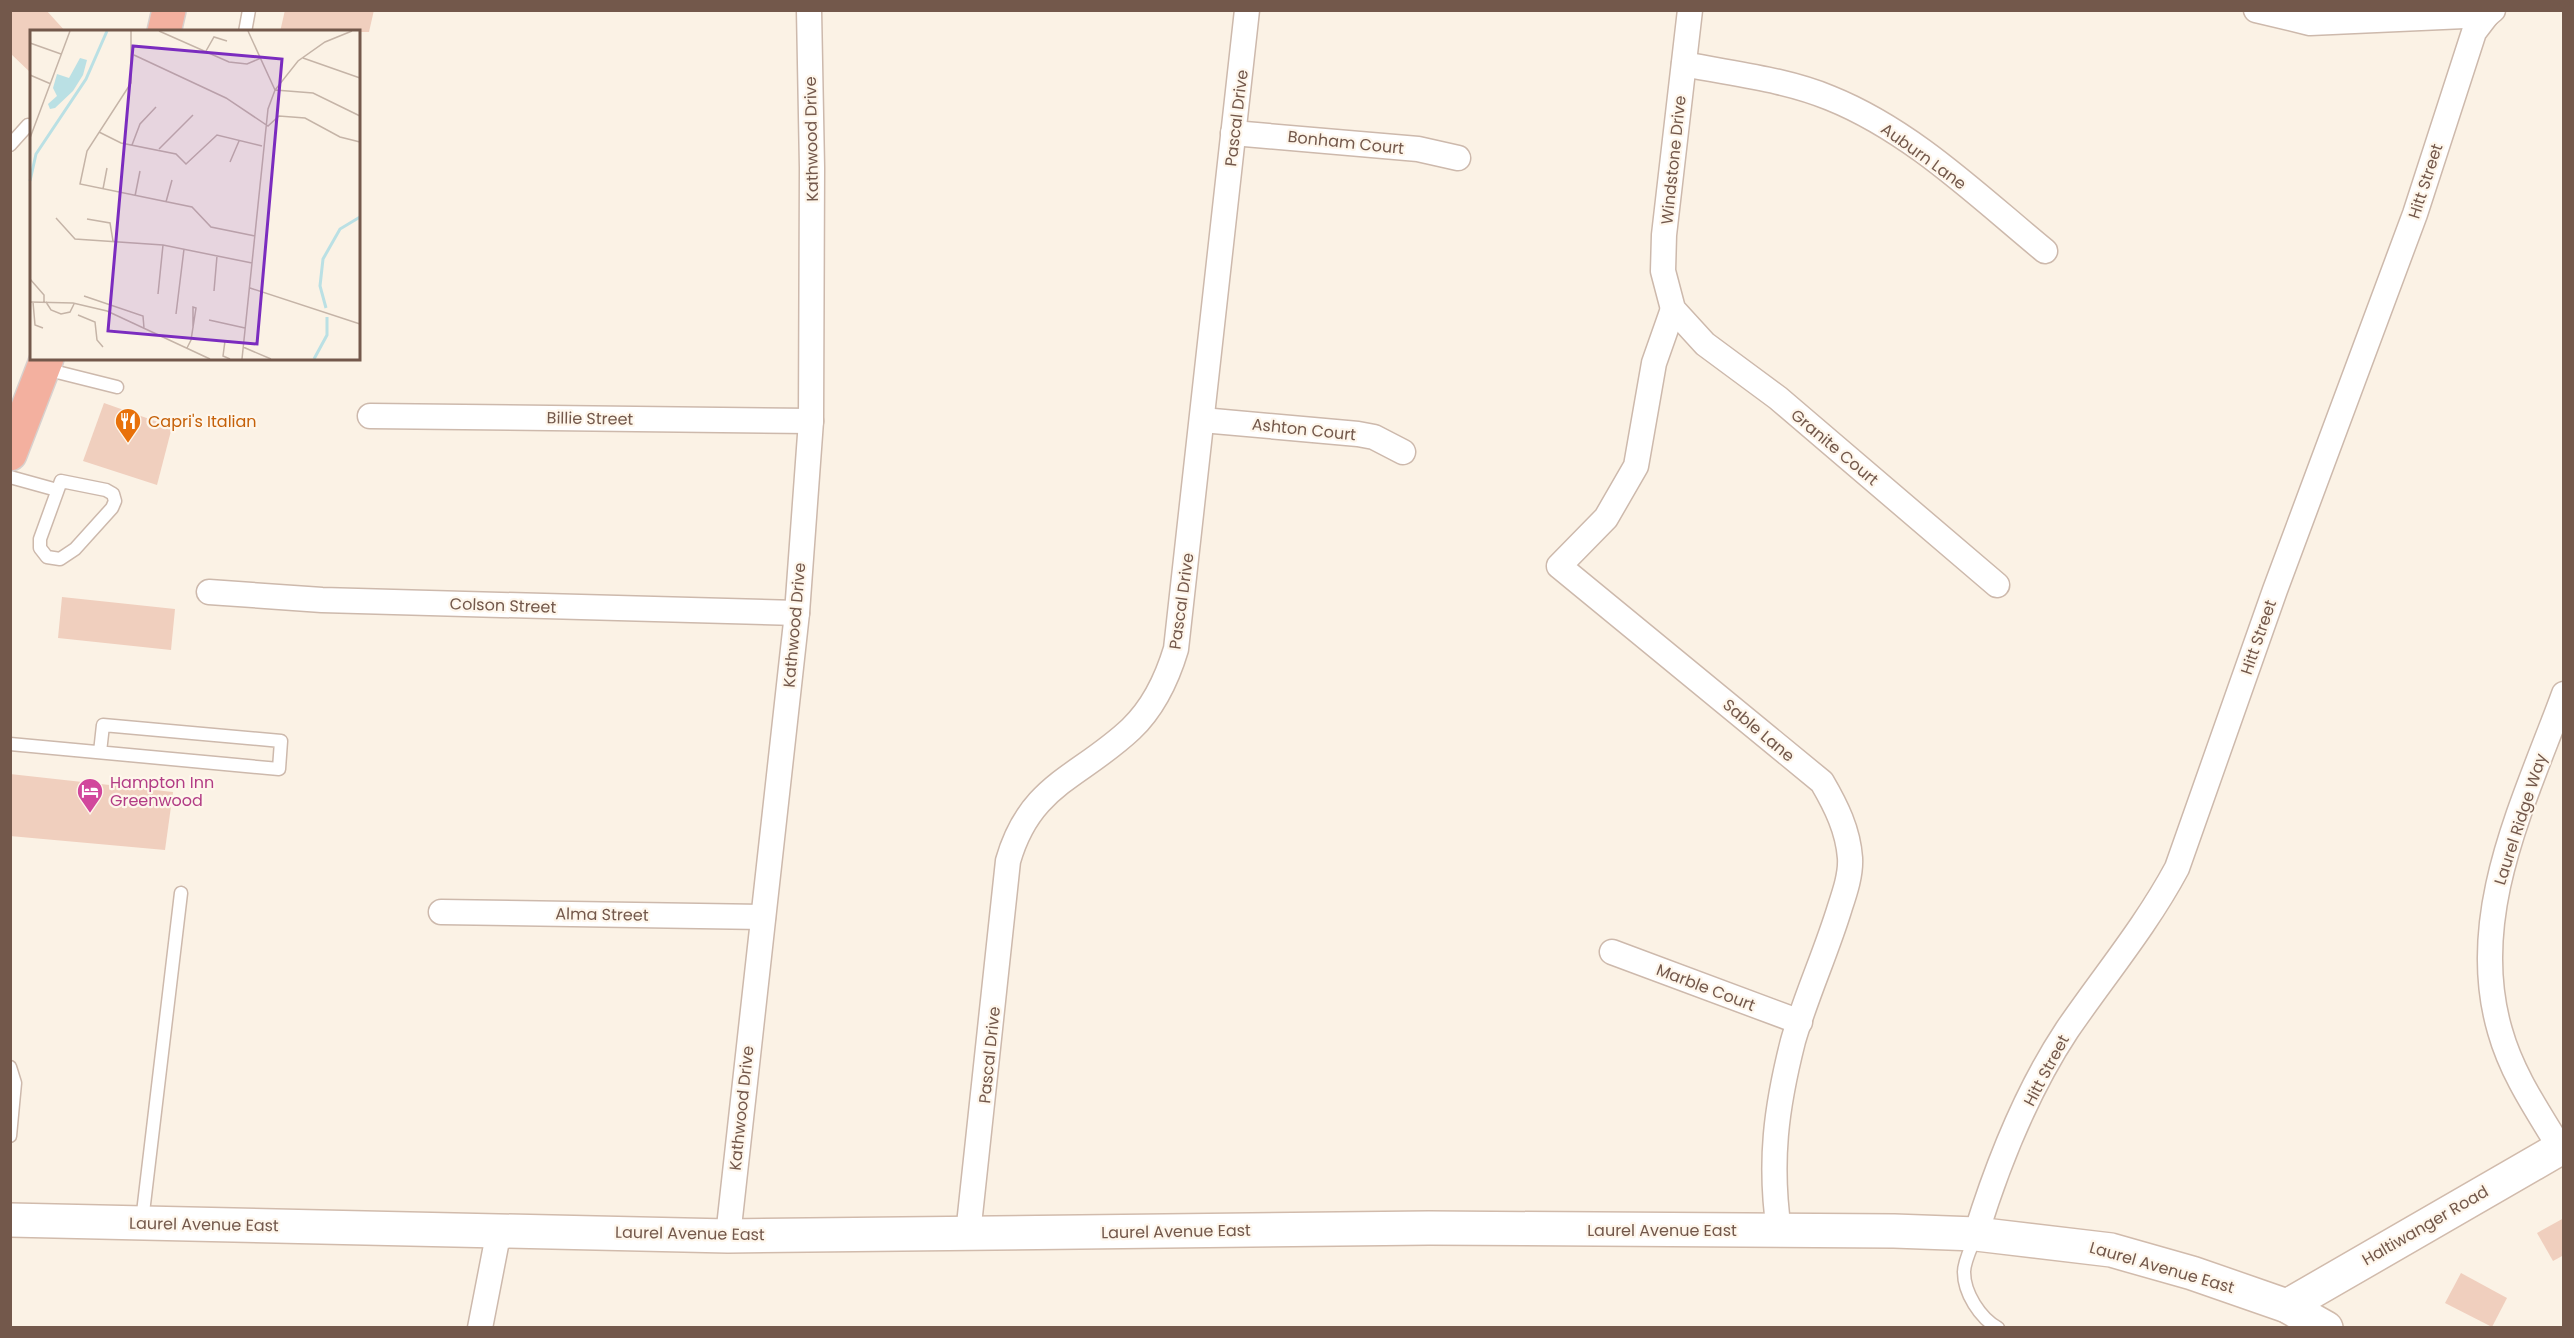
<svg xmlns="http://www.w3.org/2000/svg" width="2574" height="1338" font-family="Poppins,sans-serif">
  <style>
    .building { fill: #f0cfbe }
    .lines { fill: none; stroke-linecap: round; stroke-linejoin: round }
    .lane-casing { stroke: #cdb9ac; stroke-width: 15 }
    .street-casing { stroke: #cdb9ac; stroke-width: 27 }
    .secondary-casing { stroke: #d1bbac; stroke-width: 36 }
    .highway-casing { stroke: #d8d0cd; stroke-width: 36 }
    .lane { stroke: #fff; stroke-width: 12 }
    .street { stroke: #fff; stroke-width: 24 }
    .secondary { stroke: #fff; stroke-width: 33 }
    .highway { stroke: #f3b09f; stroke-width: 33 }
    .labels { text-anchor: middle; stroke-width: 4.5; stroke-linejoin: round; paint-order: stroke }
    .street-label { font-size: 16px; fill: #73584b; stroke: #fef6eb }
    .food-label { font-size: 16px; fill: #c56008; stroke: #fef6eb; text-anchor: start }
    .hotel-label { font-size: 16px; fill: #b23c85; stroke: #fef6eb; text-anchor: start }
    .inset-river { fill: none; stroke: #bae0e4; stroke-width: 3 }
    .inset-road { fill: none; stroke: #c5b4a7; stroke-width: 1.5 }
    .view { fill: #7b2cbf; fill-opacity: 0.15; stroke: #7b2cbf; stroke-width: 3 }
    .inset-edge { fill: none; stroke: #73584b; stroke-width: 3 }
  </style>
  <rect width="100%" height="100%" fill="#fbf2e5"/>
  <!-- building -->
  <g class="building">
    <polygon points="10,10 46,10 66,32 32,32 32,74 10,53"/>
    <polygon points="285,10 374,10 369,32 280,32"/>
    <polygon points="104,403 172,427 157,485 83,461"/>
    <polygon points="62,597 175,609 171,650 58,638"/>
    <polygon points="10,774 173,792 165,850 10,836"/>
    <polygon points="2564,1218 2564,1255 2553,1261 2537,1233"/>
    <polygon points="2461,1273 2507,1298 2492,1327 2445,1303"/>
  </g>
  <g class="lines">
    <!-- lane casing -->
    <g class="lane-casing">
      <g id="lane">
        <polyline points="245,32 249,10"/>
        <polyline points="10,145 28,125"/>
        <polyline points="45,369 117,387"/>
        <polyline points="10,477 57,490"/>
        <polygon points="61,481 106,490 113,494 115,501 112,508 75,549 60,559 47,557 40,548 40,539"/>
        <polyline points="10,744 279,769 281,741 103,725 100,752"/>
        <polyline points="10,1067 15,1083 10,1136"/>
        <polyline points="142,1221 181,893"/>
        <path d="M 1976,1235 C 1972,1246 1964,1261 1964,1272 C 1964,1293 1980,1318 1998,1328"/>
      </g>
    </g>
    <!-- street casing -->
    <g class="street-casing">
      <g id="street">
        <polyline points="1690,10 1664,235 1663,271 1673,309 1705,344 1778,398 1997,585"/>
        <polyline points="2256,10 2310,23 2487,15 2493,10"/>
        <path d="M 1684,64 C 1733,74 1784,79 1830,98 C 1912,131 1978,196 2045,251"/>
        <polyline points="1233,133 1418,149 1458,158"/>
        <path d="M 1673,309 L 1654,363 L 1636,466 L 1606,518 L 1559,566 L 1822,782 C 1836,806 1848,830 1850,858 C 1851,874 1845,892 1840,907 C 1826,953 1806,996 1793,1041 C 1776,1108 1769,1162 1779,1231"/>
        <polyline points="370,416 811,421"/>
        <polyline points="1202,420 1358,434 1374,437 1403,452"/>
        <polyline points="209,592 322,600 797,613"/>
        <polyline points="441,912 763,917"/>
        <polyline points="1612,952 1800,1022"/>
        <path d="M 2560,1148 C 2537,1110 2512,1074 2500,1031 C 2466,915 2525,801 2564,694"/>
        <path d="M 968,1234 L 1008,861 C 1030,784 1079,778 1131,729 C 1154,707 1167,679 1176,649 L 1247,10"/>
        <path d="M 1976,1234 C 1997,1166 2028,1089 2067,1030 C 2104,976 2146,926 2177,868 L 2275,590 L 2415,214 L 2474,32 L 2487,15"/>
        <polyline points="728,1236 797,613 811,421 812,168 809,10"/>
        <polyline points="480,1328 499,1230"/>
      </g>
    </g>
    <!-- secondary casing -->
    <g class="secondary-casing">
      <g id="secondary">
        <polyline points="10,1220 728,1236 1429,1228 1894,1231 1976,1234 2111,1250 2192,1273 2287,1306 2326,1328"/>
        <polyline points="2287,1306 2564,1146"/>
      </g>
    </g>
    <!-- highway casing -->
    <g class="highway-casing">
      <g id="highway">
        <polyline points="164,32 169,10"/>
        <polyline points="10,454 47,358"/>
      </g>
    </g>
    <!-- lane -->
    <use href="#lane" class="lane"/>
    <!-- street -->
    <use href="#street" class="street"/>
    <!-- secondary -->
    <use href="#secondary" class="secondary"/>
    <!-- highway -->
    <use href="#highway" class="highway"/>
  </g>
  <!-- icons -->
  <defs>
    <g id="restaurant-pin" transform="scale(1.35)"><path d="M0 17L-7.5 6A9.5 9.5 0 1 1 7.5 6Z" fill="#e8710a" stroke="#fef6eb"/><path d="M-5-6h1v4h1v-4h1v4h1v-4h1v5L-1.5 .5V6h-2V.5L-5-1ZM5-6V6H3V1.5H1.5Q1.5-4 5-6Z" fill="#fff"/></g>
    <g id="hotel-pin" transform="scale(1.35)"><path d="M0 17L-7.5 6A9.5 9.5 0 1 1 7.5 6Z" fill="#d1479c" stroke="#fef6eb"/><path d="M-6-4.5h1.5V1H6V5H4.5V3h-9V5H-6ZM-4 0a1.8 1.8 0 1 1 3.6 0ZM.5 0V-2.5h3Q6-2.5 6 0Z" fill="#fff"/></g>
  </defs>
  <g fill-rule="evenodd">
    <use href="#restaurant-pin" x="128" y="421"/>
    <use href="#hotel-pin" x="90" y="791"/>
  </g>
  <g class="labels">
    <!-- street labels -->
    <g class="street-label">
      <text transform="translate(1236 118) rotate(-83)" y="6">Pascal Drive</text>
      <text transform="translate(811 139) rotate(-91)" y="6">Kathwood Drive</text>
      <text transform="translate(1346 142) rotate(6)" y="6">Bonham Court</text>
      <text transform="translate(1924 156) rotate(36)" y="6">Auburn Lane</text>
      <text transform="translate(1673 160) rotate(-84)" y="6">Windstone Drive</text>
      <text transform="translate(2425 181) rotate(-72)" y="6">Hitt Street</text>
      <text transform="translate(590 418) rotate(1)" y="6">Billie Street</text>
      <text transform="translate(1304 429) rotate(6)" y="6">Ashton Court</text>
      <text transform="translate(1835 447) rotate(40)" y="6">Granite Court</text>
      <text transform="translate(1181 601) rotate(-82)" y="6">Pascal Drive</text>
      <text transform="translate(503 605) rotate(2)" y="6">Colson Street</text>
      <text transform="translate(794 625) rotate(-85)" y="6">Kathwood Drive</text>
      <text transform="translate(2258 637) rotate(-71)" y="6">Hitt Street</text>
      <text transform="translate(1759 730) rotate(40)" y="6">Sable Lane</text>
      <text transform="translate(2520 819) rotate(-72)" y="6">Laurel Ridge Way</text>
      <text transform="translate(602 914) rotate(1)" y="6">Alma Street</text>
      <text transform="translate(1706 987) rotate(21)" y="6">Marble Court</text>
      <text transform="translate(989 1055) rotate(-84)" y="6">Pascal Drive</text>
      <text transform="translate(2046 1070) rotate(-62)" y="6">Hitt Street</text>
      <text transform="translate(741 1108) rotate(-84)" y="6">Kathwood Drive</text>
      <text transform="translate(204 1224) rotate(1)" y="6">Laurel Avenue East</text>
      <text transform="translate(2425 1225) rotate(-30)" y="6">Haltiwanger Road</text>
      <text x="1662" y="1236">Laurel Avenue East</text>
      <text transform="translate(1176 1231) rotate(-1)" y="6">Laurel Avenue East</text>
      <text transform="translate(690 1233) rotate(1)" y="6">Laurel Avenue East</text>
      <text transform="translate(2162 1267) rotate(16)" y="6">Laurel Avenue East</text>
    </g>
    <!-- food labels -->
    <g class="food-label">
      <text x="148" y="427">Capri's Italian</text>
    </g>
    <!-- hotel labels -->
    <g class="hotel-label">
      <text x="110" y="788">Hampton Inn<tspan x="110" dy="18">Greenwood</tspan></text>
    </g>
  </g>
  <!-- overview -->
  <g transform="translate(30 30)">
    <rect width="330" height="330" fill="#fbf2e5"/>
    <path d="M 50,28 L 57,30 L 53,45 L 43,61 L 25,78 L 20,79 L 18,74 L 27,66 L 23,58 L 27,44 L 39,48 Z" fill="#bae0e4"/>
    <path class="inset-river" d="M 0,151 L 6,124 L 56,49 L 77,1M 296,278 L 290,256 L 293,229 L 310,199 L 330,187M 284,329 L 297,305 L 297,287"/>
    <path class="inset-road" d="M 101,1 L 101,53 L 57,121 L 50,154 L 162,177 L 181,197 L 225,206M 129,1 L 199,32 L 217,34 L 231,28M 218,1 L 245,60M 0,13 L 31,24M 176,21 L 184,7 L 197,11M 104,25 L 196,68 L 238,96 L 249,86 L 275,88 L 310,107 L 330,112M 273,28 L 330,48M 0,45 L 21,54M 245,60 L 283,63 L 330,86M 69,102 L 91,113 L 146,124 L 156,134 L 187,105 L 232,116M 0,108 L 40,1M 102,115 L 110,94 L 126,77M 129,119 L 163,85M 200,132 L 209,111M 73,159 L 77,138M 105,166 L 110,141M 136,172 L 142,150M 26,188 L 45,209 L 133,215 L 222,233M 57,189 L 80,193 L 83,211M 0,249 L 14,265 L 14,272M 220,258 L 330,294M 184,261 L 187,226M 128,264 L 133,215M 54,266 L 113,286 L 114,298M 0,272 L 43,273 L 77,281 L 180,329M 3,272 L 5,295 L 13,298M 16,272 L 21,280 L 31,284 L 40,282 L 44,274M 146,284 L 154,219M 48,285 L 65,292 L 67,310 L 73,317M 179,290 L 215,298M 213,317 L 241,329M 157,318 L 161,310 L 166,278 L 163,277 L 163,298M 200,329 L 193,326 L 195,311 L 214,313M 212,329 L 238,79 L 245,60 L 268,31 L 295,12 L 322,1"/>
    <path class="view" d="M 103,16 L 252,29 L 227,314 L 78,301 Z"/>
    <rect width="330" height="330" class="inset-edge"/>
  </g>
  <!-- border -->
  <rect width="2574" height="1338" fill="none" stroke="#73584b" stroke-width="24"/>
</svg>
